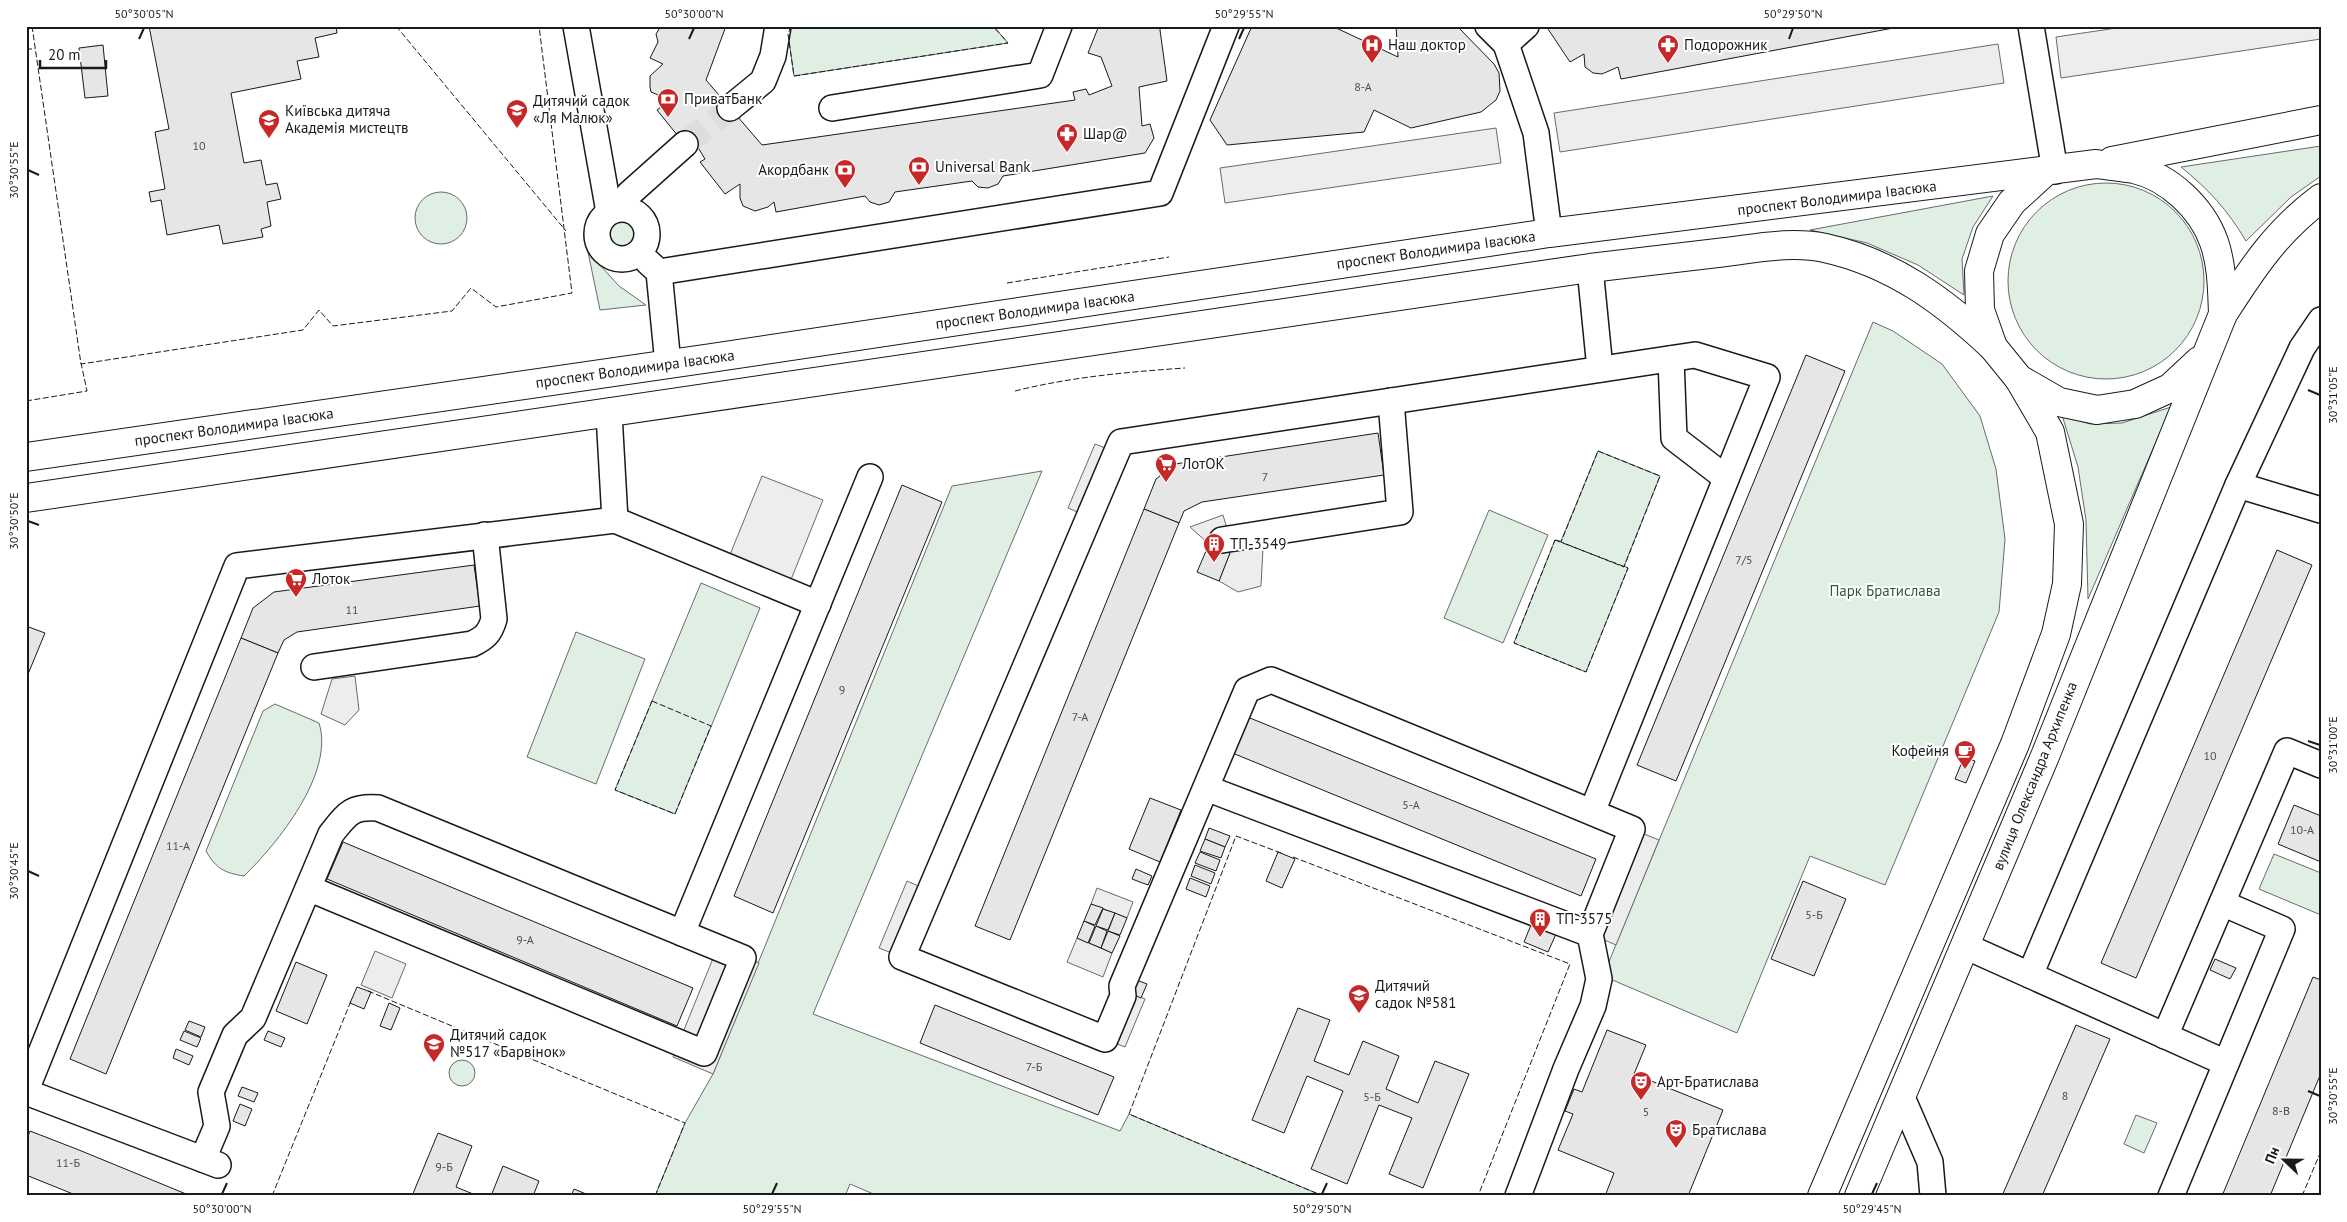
<svg xmlns="http://www.w3.org/2000/svg" width="2347" height="1222" font-family="'PT Sans',sans-serif">
  <style>
    .green { fill: #e0efe3; stroke: #6a6a6a }
    .parking { fill: #ededed; stroke: #6a6a6a }
    .building { fill: #e6e6e6; stroke: #1a1a1a }
    .lines { fill: none; stroke-linecap: round; stroke-linejoin: round }
    .minor-tunnel { stroke: #ddd; stroke-width: 25; stroke-dasharray: 25 12; stroke-linecap: butt }
    .minor-casing { stroke: #1a1a1a; stroke-width: 28 }
    .major-casing { stroke: #1a1a1a; stroke-width: 30 }
    .minor { stroke: #fff; stroke-width: 25 }
    .major { stroke: #fff; stroke-width: 28 }
    .fence { stroke: #1a1a1a; stroke-width: 1; stroke-dasharray: 6 2.5; stroke-linecap: butt }
    .ticks { fill: none; stroke: #1a1a1a; stroke-width: 2 }
    .labels { text-anchor: middle; stroke-width: 4; stroke-linejoin: round; paint-order: stroke }
    .number-label { font-size: 12px; fill: #4d4d4d }
    .poi-label { font-size: 15px; fill: #1a1a1a; stroke: #fff; text-anchor: start }
    .street-label { font-size: 15px; fill: #1a1a1a; stroke: #fff }
    .park-label { font-size: 15px; fill: #2b5a34; stroke: #fff }
    .neatline { fill: none; stroke: #1a1a1a; stroke-width: 2 }
    .ticks-label { font-size: 12px; text-anchor: middle; fill: #1a1a1a }
  </style>
  <rect width="100%" height="100%" fill="#fff"/>
  <!-- green -->
  <g class="green">
    <polygon points="791,26 993,26 1008,43 794,76 788,34"/>
    <path d="M 2321,146 L 2321,176 L 2291,197 L 2246,241 C 2227,209 2209,190 2181,167 Z"/>
    <circle cx="2106" cy="281" r="98"/>
    <circle cx="441" cy="218" r="26"/>
    <polygon points="1993,196 1973,227 1962,259 1964,295 1918,265 1867,243 1810,230"/>
    <circle cx="622" cy="234" r="16"/>
    <polygon points="588,252 619,286 646,305 600,310"/>
    <polygon points="1873,322 1893,331 1942,364 1980,416 1996,469 2005,539 1999,612 1885,885 1810,856 1737,1033 1603,976"/>
    <polygon points="2171,407 2088,599 2086,520 2078,467 2062,415 2090,424 2122,423"/>
    <polygon points="1598,451 1660,476 1624,566 1628,568 1586,672 1514,643 1555,540 1561,541"/>
    <polygon points="1042,471 813,1014 1120,1131 1129,1114 1323,1196 878,1196 850,1184 845,1196 655,1196 685,1123 713,1074 952,486"/>
    <polygon points="1489,510 1548,535 1503,643 1444,618"/>
    <polygon points="701,583 760,608 675,814 615,790"/>
    <polygon points="576,632 645,659 596,784 527,757"/>
    <path d="M 275,704 L 319,723 C 335,773 277,844 244,876 C 225,873 216,869 206,851 L 263,711 Z"/>
    <polygon points="2274,854 2321,873 2321,915 2259,889"/>
    <circle cx="462" cy="1073" r="13"/>
    <polygon points="2136,1115 2157,1123 2144,1153 2124,1144"/>
  </g>
  <!-- parking -->
  <g class="parking">
    <polygon points="2130,26 2321,26 2321,39 2061,78 2056,37"/>
    <polygon points="1998,44 2004,83 1560,152 1554,113"/>
    <polygon points="1496,128 1501,163 1225,203 1220,168"/>
    <polygon points="1095,444 1116,452 1089,517 1068,508"/>
    <polygon points="762,476 823,500 790,582 729,557"/>
    <polygon points="1223,515 1226,525 1263,548 1261,586 1238,592 1219,581 1230,553 1209,544 1190,527"/>
    <polygon points="355,676 359,710 345,725 321,714 332,679"/>
    <polygon points="1632,829 1659,840 1616,945 1590,934"/>
    <polygon points="907,881 930,891 902,957 879,948"/>
    <polygon points="1097,888 1133,902 1127,918 1091,904"/>
    <polygon points="1077,938 1112,953 1103,977 1067,962"/>
    <polygon points="718,946 759,963 713,1074 673,1057"/>
    <polygon points="375,951 406,964 392,998 361,985"/>
    <polygon points="1125,991 1145,999 1125,1047 1105,1039"/>
  </g>
  <!-- building -->
  <g class="building">
    <polygon points="149,26 336,26 337,33 315,38 319,57 297,61 301,79 231,93 244,163 261,160 266,185 277,183 281,199 267,202 271,226 261,229 263,237 223,244 219,225 167,235 161,200 151,202 149,192 165,189 155,132 169,129"/>
    <polygon points="661,26 726,26 706,80 762,145 1075,100 1073,92 1086,89 1089,95 1112,86 1101,57 1088,53 1098,28 1103,26 1161,26 1160,30 1167,81 1139,87 1142,126 1150,124 1154,138 1145,153 1003,176 998,184 988,188 978,187 972,181 895,192 889,202 879,205 870,202 865,196 776,212 774,202 768,207 755,211 743,206 740,198 740,184 725,194 700,162 705,159 694,141 686,146 657,110 670,100 651,92 650,87 650,76 663,64 650,58 658,42 656,34"/>
    <polygon points="1252,26 1332,26 1398,57 1396,26 1457,26 1494,64 1499,73 1500,91 1496,100 1481,112 1411,128 1374,110 1364,132 1227,145 1210,120"/>
    <polygon points="1546,26 1904,26 1621,79 1618,67 1602,74 1593,73 1585,67 1584,54 1570,62"/>
    <polygon points="103,45 108,96 85,98 79,48"/>
    <polygon points="1806,355 1845,371 1676,781 1637,765"/>
    <polygon points="1378,433 1384,475 1202,502 1184,511 1179,523 1144,509 1156,479 1175,464"/>
    <polygon points="902,485 942,502 773,913 734,896"/>
    <polygon points="1144,509 1179,523 1010,940 975,926"/>
    <polygon points="1209,544 1230,553 1219,581 1197,572"/>
    <polygon points="2277,550 2312,565 2136,978 2101,963"/>
    <polygon points="474,565 480,606 297,632 284,640 278,653 241,638 253,608 274,592"/>
    <polygon points="26,626 45,633 26,679"/>
    <polygon points="241,638 278,653 106,1074 70,1059"/>
    <polygon points="1245,716 1596,859 1581,896 1230,752"/>
    <polygon points="1964,757 1975,761 1966,783 1955,779"/>
    <polygon points="1150,798 1181,810 1160,862 1129,849"/>
    <polygon points="2294,805 2321,816 2321,862 2278,844"/>
    <polygon points="1209,828 1230,836 1225,847 1205,839"/>
    <polygon points="1205,839 1225,847 1221,858 1200,851"/>
    <polygon points="343,842 693,988 677,1026 327,879"/>
    <polygon points="1200,852 1220,860 1216,871 1195,863"/>
    <polygon points="1278,852 1295,859 1282,888 1266,881"/>
    <polygon points="1195,865 1215,873 1211,884 1191,876"/>
    <polygon points="1136,869 1152,876 1148,885 1132,879"/>
    <polygon points="1190,878 1210,886 1206,897 1186,889"/>
    <polygon points="1803,881 1846,899 1814,976 1771,959"/>
    <polygon points="1091,904 1103,908 1095,925 1084,921"/>
    <polygon points="1103,909 1115,913 1108,930 1096,926"/>
    <polygon points="1115,913 1127,918 1120,935 1108,931"/>
    <polygon points="1084,921 1095,926 1088,943 1077,938"/>
    <polygon points="1531,925 1556,934 1548,952 1524,942"/>
    <polygon points="1096,926 1107,931 1101,948 1089,943"/>
    <polygon points="1108,931 1120,936 1112,953 1101,948"/>
    <polygon points="2215,959 2236,968 2230,979 2210,970"/>
    <polygon points="296,962 327,975 307,1024 276,1011"/>
    <polygon points="2313,977 2321,980 2321,1073 2270,1196 2222,1196"/>
    <polygon points="1134,979 1147,984 1141,998 1128,992"/>
    <polygon points="357,987 371,992 364,1009 350,1003"/>
    <polygon points="389,1003 400,1008 391,1030 380,1026"/>
    <polygon points="935,1005 1114,1077 1098,1115 920,1043"/>
    <polygon points="1298,1008 1330,1020 1314,1061 1349,1075 1363,1041 1399,1056 1386,1089 1418,1103 1435,1061 1469,1074 1423,1188 1389,1174 1412,1118 1379,1105 1347,1184 1311,1169 1343,1091 1307,1076 1284,1133 1252,1120"/>
    <polygon points="189,1021 205,1027 201,1037 185,1030"/>
    <polygon points="2076,1025 2110,1039 2042,1196 2002,1196"/>
    <polygon points="1607,1030 1646,1045 1634,1074 1723,1110 1688,1196 1605,1196 1614,1173 1558,1150 1573,1114 1565,1111 1574,1089 1582,1092"/>
    <polygon points="184,1031 201,1038 197,1047 180,1040"/>
    <polygon points="268,1031 285,1038 281,1047 264,1040"/>
    <polygon points="176,1049 193,1056 189,1065 173,1058"/>
    <polygon points="242,1087 258,1093 254,1102 238,1096"/>
    <polygon points="240,1104 252,1109 245,1126 233,1121"/>
    <polygon points="30,1131 79,1150 191,1196 78,1196 26,1175 26,1141"/>
    <polygon points="438,1133 472,1146 456,1187 478,1196 412,1196"/>
    <polygon points="503,1166 539,1181 533,1196 491,1196"/>
    <polygon points="574,1189 591,1196 571,1196"/>
  </g>
  <g class="lines">
    <!-- minor-tunnel -->
    <polyline class="minor-tunnel" points="685,144 730,108"/>
    <!-- minor casing -->
    <g class="minor-casing">
      <g id="minor">
        <polyline points="576,26 609,212"/>
        <polyline points="1488,26 1506,44 1536,133 1549,233"/>
        <polyline points="2031,26 2055,171"/>
        <polyline points="1506,44 1526,26"/>
        <polyline points="730,108 763,81 773,56 778,26"/>
        <polyline points="832,108 1040,75 1059,26"/>
        <polyline points="619,208 629,194 685,144"/>
        <circle cx="622" cy="234" r="25"/>
        <polyline points="648,262 659,272 668,364"/>
        <polyline points="1590,268 1600,369"/>
        <polyline points="659,272 1160,193 1226,26"/>
        <polyline points="1671,359 1674,438 1726,478"/>
        <polyline points="609,414 615,520"/>
        <polyline points="2238,485 2321,510"/>
        <polyline points="1222,540 1400,512 1391,401"/>
        <path d="M 314,667 L 472,644 C 485,638 490,633 494,619 L 485,535"/>
        <polyline points="1206,788 1590,934"/>
        <polyline points="682,933 870,477"/>
        <polyline points="1965,946 2226,1063"/>
        <polyline points="2030,975 2238,485 2302,348 2321,320"/>
        <polyline points="2165,1036 2287,751 2321,765"/>
        <polyline points="26,1090 237,566 615,520 818,604"/>
        <polyline points="26,1092 218,1165"/>
        <polyline points="1901,1095 1930,1162 1933,1196"/>
        <path d="M 203,1159 L 217,1126 L 211,1092 L 235,1035 L 253,1018 L 331,834 C 347,814 351,806 378,808 L 743,958 L 704,1053 L 308,888"/>
        <path d="M 1518,1196 L 1566,1069 L 1593,1006 L 1599,979 L 1590,934 L 1632,829 C 1512,779 1391,729 1271,680 L 1247,690 L 1122,986 L 1123,996 L 1105,1039 L 902,957 L 1121,442 L 1695,355 L 1767,377 L 1592,812"/>
        <polyline points="2171,1196 2282,929 2222,903"/>
      </g>
    </g>
    <!-- major casing -->
    <g class="major-casing">
      <g id="major">
        <polyline points="2112,161 2321,120"/>
        <polyline points="2045,172 2012,202 1990,234 1979,271 1980,310 1993,347 2019,379 2059,402 2097,410 2135,404 2170,388 2199,361"/>
        <path d="M 2223,314 C 2253,267 2277,231 2321,198"/>
        <path d="M 26,457 L 711,358 L 1549,233 L 2096,164 C 2109,166 2122,167 2134,169 C 2169,177 2202,208 2214,242 C 2222,265 2222,289 2223,314 L 2045,756 L 1859,1196"/>
        <path d="M 26,498 L 1590,268 C 1635,263 1681,257 1726,252 C 1758,248 1793,241 1825,248 C 1893,263 1944,301 1993,347"/>
        <polyline points="1822,1196 2015,744 2056,634 2067,584 2069,524 2050,432 2019,379"/>
      </g>
    </g>
    <!-- minor -->
    <use href="#minor" class="minor"/>
    <!-- major -->
    <use href="#major" class="major"/>
    <!-- fence -->
    <g class="fence">
      <polyline points="32,26 81,364 303,330 319,310 333,326 452,311 471,288 496,307 572,293 539,26"/>
      <polyline points="396,26 566,231"/>
      <polyline points="791,26 788,34 794,76 1008,43 993,26"/>
      <polyline points="26,49 35,49"/>
      <polyline points="1007,283 1169,257"/>
      <path d="M 1015,391 C 1071,377 1127,372 1185,368"/>
      <polyline points="26,401 87,391 81,363"/>
      <polygon points="1598,451 1660,476 1624,567 1561,542"/>
      <polygon points="1555,540 1628,568 1586,672 1514,643"/>
      <polygon points="652,701 711,726 675,814 615,790"/>
      <polyline points="1281,853 1236,836 1129,1114 1323,1196"/>
      <polyline points="1293,857 1570,964 1478,1196"/>
      <polyline points="368,991 685,1123 655,1196"/>
      <polyline points="272,1196 351,1001"/>
      <polyline points="2302,1196 2321,1151"/>
    </g>
  </g>
  <!-- ticks -->
  <path class="ticks" d="M 139,39 L 144,28M 689,39 L 694,28M 1239,39 L 1244,28M 1789,39 L 1793,28M 28,170 L 39,175M 2308,390 L 2320,395M 28,521 L 39,525M 2308,741 L 2320,745M 28,871 L 39,876M 2308,1091 L 2320,1096M 222,1194 L 227,1183M 772,1194 L 777,1183M 1322,1194 L 1327,1183M 1872,1194 L 1877,1183"/>
  <!-- icons -->
  <defs>
    <g id="hospital-pin" transform="scale(1.125)"><path d="M0 17L-7.5 6A9.5 9.5 0 1 1 7.5 6Z" fill="#c62828" stroke="#fff"/><path d="M-5-5h3v3.5h4V-5h3V5h-3V1.5h-4V5h-3Z" fill="#fff"/></g>
    <g id="pharmacy-pin" transform="scale(1.125)"><path d="M0 17L-7.5 6A9.5 9.5 0 1 1 7.5 6Z" fill="#c62828" stroke="#fff"/><path d="M-2-6h4v4h4v4h-4v4h-4v-4h-4v-4h4Z" fill="#fff"/></g>
    <g id="bank-pin" transform="scale(1.125)"><path d="M0 17L-7.5 6A9.5 9.5 0 1 1 7.5 6Z" fill="#c62828" stroke="#fff"/><path d="M-6-4H6V4H-6ZM0-2.3a2.3 2.3 0 1 0 0 4.6a2.3 2.3 0 1 0 0-4.6Z" fill="#fff"/></g>
    <g id="school-pin" transform="scale(1.125)"><path d="M0 17L-7.5 6A9.5 9.5 0 1 1 7.5 6Z" fill="#c62828" stroke="#fff"/><path d="M0-5L7-2L0 1L-7-2ZM-4 1L0 2.5L4 1V4Q0 6-4 4Z" fill="#fff"/></g>
    <g id="supermarket-pin" transform="scale(1.125)"><path d="M0 17L-7.5 6A9.5 9.5 0 1 1 7.5 6Z" fill="#c62828" stroke="#fff"/><path d="M-6-5.5h2.5l.6 2H6L4.5 2H-2.5L-4.4-4H-6ZM-1.5 3.2a1.3 1.3 0 1 0 .1 0ZM3 3.2a1.3 1.3 0 1 0 .1 0Z" fill="#fff"/></g>
    <g id="building-pin" transform="scale(1.125)"><path d="M0 17L-7.5 6A9.5 9.5 0 1 1 7.5 6Z" fill="#c62828" stroke="#fff"/><path d="M-4-6H4V6H1V3H-1V6H-4ZM-2.5-4.3h1.7v1.8h-1.7ZM.8-4.3h1.7v1.8H.8ZM-2.5-1h1.7V.8h-1.7ZM.8-1h1.7V.8H.8Z" fill="#fff"/></g>
    <g id="cafe-pin" transform="scale(1.125)"><path d="M0 17L-7.5 6A9.5 9.5 0 1 1 7.5 6Z" fill="#c62828" stroke="#fff"/><path d="M-5.5-4.5H6V0H3Q3 3.5 0 3.5H-2.5Q-5.5 3.5-5.5 0ZM3-3.2v2h1.7v-2ZM-6 4.5H4V6H-6Z" fill="#fff"/></g>
    <g id="theatre-pin" transform="scale(1.125)"><path d="M0 17L-7.5 6A9.5 9.5 0 1 1 7.5 6Z" fill="#c62828" stroke="#fff"/><path d="M-5-5.5Q0-4 5-5.5V0Q5 5 0 6Q-5 5-5 0ZM-3.3-2.5H-1v1.5H-3.3ZM1-2.5H3.3v1.5H1ZM-2.8 1Q0 5.5 2.8 1Z" fill="#fff"/></g>
  </defs>
  <g fill-rule="evenodd">
    <use href="#hospital-pin" x="1372" y="45"/>
    <use href="#pharmacy-pin" x="1668" y="45"/>
    <use href="#bank-pin" x="668" y="99"/>
    <use href="#school-pin" x="517" y="110"/>
    <use href="#school-pin" x="269" y="120"/>
    <use href="#pharmacy-pin" x="1067" y="134"/>
    <use href="#bank-pin" x="919" y="167"/>
    <use href="#bank-pin" x="845" y="170"/>
    <use href="#supermarket-pin" x="1166" y="464"/>
    <use href="#building-pin" x="1214" y="544"/>
    <use href="#supermarket-pin" x="296" y="579"/>
    <use href="#cafe-pin" x="1965" y="751"/>
    <use href="#building-pin" x="1540" y="919"/>
    <use href="#school-pin" x="1359" y="995"/>
    <use href="#school-pin" x="434" y="1044"/>
    <use href="#theatre-pin" x="1641" y="1082"/>
    <use href="#theatre-pin" x="1676" y="1130"/>
  </g>
  <g class="labels">
    <!-- number labels -->
    <g class="number-label">
      <text x="1363" y="91">8-А</text>
      <text x="199" y="150">10</text>
      <text x="1265" y="481">7</text>
      <text x="1744" y="564">7/5</text>
      <text x="352" y="614">11</text>
      <text x="842" y="694">9</text>
      <text x="1080" y="721">7-А</text>
      <text x="2210" y="760">10</text>
      <text x="1411" y="809">5-А</text>
      <text x="2302" y="834">10-А</text>
      <text x="178" y="850">11-А</text>
      <text x="1814" y="919">5-Б</text>
      <text x="525" y="944">9-А</text>
      <text x="1034" y="1071">7-Б</text>
      <text x="2065" y="1100">8</text>
      <text x="1372" y="1101">5-Б</text>
      <text x="2281" y="1115">8-В</text>
      <text x="1646" y="1116">5</text>
      <text x="68" y="1167">11-Б</text>
      <text x="444" y="1171">9-Б</text>
    </g>
    <!-- poi labels -->
    <g class="poi-label">
      <text x="1388" y="50">Наш доктор</text>
      <text x="1684" y="50">Подорожник</text>
      <text x="684" y="104">ПриватБанк</text>
      <text x="533" y="106">Дитячий садок<tspan x="533" dy="17">«Ля Малюк»</tspan></text>
      <text x="285" y="116">Київська дитяча<tspan x="285" dy="17">Академія мистецтв</tspan></text>
      <text x="1083" y="139">Шар@</text>
      <text x="935" y="172">Universal Bank</text>
      <text x="829" y="175" text-anchor="end">Акордбанк</text>
      <text x="1182" y="469">ЛотОК</text>
      <text x="1230" y="549">ТП-3549</text>
      <text x="312" y="584">Лоток</text>
      <text x="1949" y="756" text-anchor="end">Кофейня</text>
      <text x="1556" y="924">ТП-3575</text>
      <text x="1375" y="991">Дитячий<tspan x="1375" dy="17">садок №581</tspan></text>
      <text x="450" y="1040">Дитячий садок<tspan x="450" dy="17">№517 «Барвінок»</tspan></text>
      <text x="1657" y="1087">Арт-Братислава</text>
      <text x="1692" y="1135">Братислава</text>
    </g>
    <!-- street labels -->
    <g class="street-label">
      <text transform="translate(1837 198) rotate(-7)" y="5">проспект Володимира Івасюка</text>
      <text transform="translate(1436 250) rotate(-8)" y="5">проспект Володимира Івасюка</text>
      <text transform="translate(1035 310) rotate(-8)" y="5">проспект Володимира Івасюка</text>
      <text transform="translate(635 369) rotate(-8)" y="5">проспект Володимира Івасюка</text>
      <text transform="translate(234 427) rotate(-8)" y="5">проспект Володимира Івасюка</text>
      <text transform="translate(2035 776) rotate(-68)" y="5">вулиця Олександра Архипенка</text>
    </g>
    <!-- park labels -->
    <g class="park-label">
      <text x="1885" y="596">Парк Братислава</text>
    </g>
  </g>
  <!-- border -->
  <rect width="2347" height="1222" fill="none" stroke="#ffffff" stroke-width="55"/>
  <!-- north arrow -->
  <g transform="translate(2284 1160) rotate(292)" stroke="#ffffff" stroke-width="4" paint-order="stroke">
  <path d="M0-4L9 19L0 12L-9 19Z" fill="#1a1a1a"/>
  <text y="-8" font-size="14" font-weight="bold" text-anchor="middle" fill="#1a1a1a">Пн</text>
  </g>
  <!-- scale -->
  <path d="M40 60v8h66v-8" fill="none" stroke="#1a1a1a" stroke-width="2.5"/>
  <text x="48" y="60" font-size="15" fill="#1a1a1a" stroke="#ffffff" stroke-width="4" paint-order="stroke">20 m</text>
  <rect x="28" y="28" width="2292" height="1166" class="neatline"/>
  <g class="ticks-label">
    <text x="144" y="18">50°30'05"N</text>
    <text x="694" y="18">50°30'00"N</text>
    <text x="1244" y="18">50°29'55"N</text>
    <text x="1793" y="18">50°29'50"N</text>
    <text transform="translate(14 170) rotate(-90)" y="4">30°30'55"E</text>
    <text transform="translate(2333 395) rotate(-90)" y="4">30°31'05"E</text>
    <text transform="translate(14 521) rotate(-90)" y="4">30°30'50"E</text>
    <text transform="translate(2333 745) rotate(-90)" y="4">30°31'00"E</text>
    <text transform="translate(14 871) rotate(-90)" y="4">30°30'45"E</text>
    <text transform="translate(2333 1096) rotate(-90)" y="4">30°30'55"E</text>
    <text x="222" y="1213">50°30'00"N</text>
    <text x="772" y="1213">50°29'55"N</text>
    <text x="1322" y="1213">50°29'50"N</text>
    <text x="1872" y="1213">50°29'45"N</text>
  </g>
</svg>
